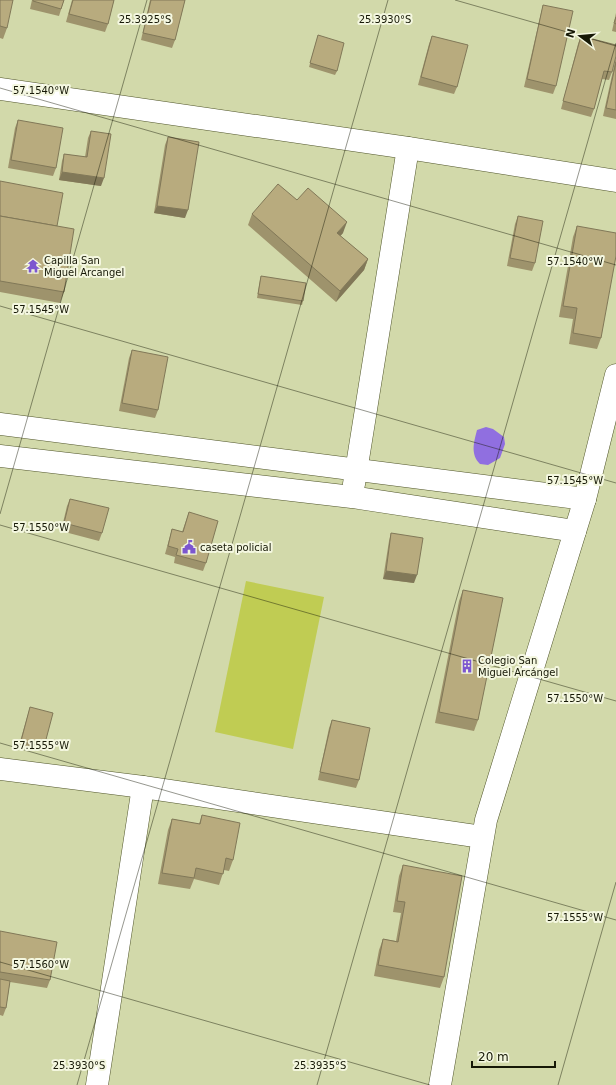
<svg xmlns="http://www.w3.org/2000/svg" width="616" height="1085" font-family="'DejaVu Sans',sans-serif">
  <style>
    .green { fill: #c0cc53 }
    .water { fill: #906fe0 }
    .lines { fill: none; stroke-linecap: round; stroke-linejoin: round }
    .minor-casing { stroke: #50552a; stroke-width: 23 }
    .minor { stroke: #fff; stroke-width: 22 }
    .wall { fill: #9e936c }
    .shaded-wall { fill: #817858 }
    .building { fill: #b8ab7e; stroke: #817858 }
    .ticks { fill: none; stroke: #161806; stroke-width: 1; stroke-opacity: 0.45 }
    .labels { text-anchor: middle; stroke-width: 4; stroke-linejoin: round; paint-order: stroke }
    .poi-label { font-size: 10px; fill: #161806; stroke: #f4f7e0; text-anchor: start }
    .ticks-label { font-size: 10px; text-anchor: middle; fill: #161806; stroke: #f4f7e0; stroke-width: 4; stroke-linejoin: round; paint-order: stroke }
  </style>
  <rect width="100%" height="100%" fill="#d2d9aa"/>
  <!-- green -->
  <polygon class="green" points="246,581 324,597 293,749 215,732"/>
  <!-- water -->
  <path class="water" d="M 486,427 L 493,429 L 504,437 L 505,444 L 500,458 L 488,465 L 480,464 C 470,454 474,442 477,430 Z"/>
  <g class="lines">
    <!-- minor casing -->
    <g class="minor-casing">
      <g id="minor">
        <polyline points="0,89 408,148 616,181"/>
        <polyline points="0,424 585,499"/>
        <polyline points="0,456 352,497 575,531"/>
        <polyline points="354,484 408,148"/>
        <polyline points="0,769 143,787 482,837"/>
        <polyline points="97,1085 143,787"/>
        <polyline points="440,1085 486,820 585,499 616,375"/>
      </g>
    </g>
    <!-- minor -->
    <use href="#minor" class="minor"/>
  </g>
  <!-- wall -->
  <g class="wall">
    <polygon points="0,0 7,28 3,39 0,38"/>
    <polygon points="32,0 64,0 59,16 30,9"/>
    <polygon points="72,0 114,0 108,24 105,32 66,22"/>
    <polygon points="150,0 185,0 175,40 172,48 141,40"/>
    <polygon points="543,5 556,86 553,94 524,87 541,13"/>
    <polygon points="616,13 616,32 612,31"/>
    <polygon points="318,35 337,71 335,75 309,67"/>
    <polygon points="432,36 457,87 454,94 418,85 429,44"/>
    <polygon points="581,36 612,72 609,80 602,79 594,109 591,117 561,109 578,44"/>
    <polygon points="616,57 616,119 603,116"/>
    <polygon points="18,120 56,168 53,176 8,168 15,128"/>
    <polygon points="91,131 101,186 59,180 62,161 64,154 85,157 88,138"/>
    <polygon points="168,137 185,218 154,213 165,145"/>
    <polygon points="0,181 57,226 64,292 60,303 0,292"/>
    <polygon points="297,200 343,233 340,236 368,259 364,270 336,302 248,225 252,214"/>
    <polygon points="518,216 535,263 532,271 507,266 515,224"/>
    <polygon points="577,226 601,338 597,349 569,344 573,319 559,317 573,237"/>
    <polygon points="261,276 303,301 302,305 257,298 260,280"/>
    <polygon points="132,350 158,410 155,418 119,411 129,358"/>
    <polygon points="70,499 102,533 99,541 61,531 67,506"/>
    <polygon points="189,512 206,563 203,571 174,563 175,557 165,554 172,529 182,532"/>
    <polygon points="391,533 414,583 383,579 389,541"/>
    <polygon points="463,590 478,720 474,731 435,723 459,601"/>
    <polygon points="30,707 44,747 43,751 19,745"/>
    <polygon points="332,720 359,780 356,788 318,780 329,728"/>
    <polygon points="202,815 233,860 229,871 224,870 219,885 194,879 190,889 158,884 168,830 172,819 199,824"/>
    <polygon points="403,865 444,977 440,988 374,976 379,950 383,939 396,941 401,913 393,912 399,876"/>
    <polygon points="0,931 50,980 47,988 10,982 6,1008 3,1016 0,1015"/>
  </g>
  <!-- shaded-wall -->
  <g class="shaded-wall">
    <polygon points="62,172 104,178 101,186 59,180"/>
    <polygon points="157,206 188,210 185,218 154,213"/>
    <polygon points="347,222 343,233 333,244 337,233"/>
    <polygon points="368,259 364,270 336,302 340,291"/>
    <polygon points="386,571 417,575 414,583 383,579"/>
  </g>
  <!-- building -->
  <g class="building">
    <polygon points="0,0 13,0 7,28 0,26"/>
    <polygon points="33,0 64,0 61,9 33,1"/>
    <polygon points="73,0 114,0 108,24 69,14"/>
    <polygon points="151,0 185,0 175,40 143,33"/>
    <polygon points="543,5 573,11 556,86 527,79"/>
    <polygon points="616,17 616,24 614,23"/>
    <polygon points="318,35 344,43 337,71 310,63"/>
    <polygon points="432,36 468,45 457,87 421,77"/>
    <polygon points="581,36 616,45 616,56 612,72 604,71 594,109 563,101"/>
    <polygon points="616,62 616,110 606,108"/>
    <polygon points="18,120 63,128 56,168 11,160"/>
    <polygon points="91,131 111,134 104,178 62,172 64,154 87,157"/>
    <polygon points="168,137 199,142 188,210 157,206"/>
    <polygon points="0,181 63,193 57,226 0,216"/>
    <polygon points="278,184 297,200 308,188 347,222 337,233 368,259 340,291 252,214"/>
    <polygon points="0,216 74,229 64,292 0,281"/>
    <polygon points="518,216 543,221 535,263 510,258"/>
    <polygon points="577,226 616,233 616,256 601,338 573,333 577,308 563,306"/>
    <polygon points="261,276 306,283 303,301 258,294"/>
    <polygon points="132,350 168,357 158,410 122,403"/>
    <polygon points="70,499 109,508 102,533 64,523"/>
    <polygon points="189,512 218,521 206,563 176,555 178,549 168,546 172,529 183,532"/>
    <polygon points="391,533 423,538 417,575 386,571"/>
    <polygon points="463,590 503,598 478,720 439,712"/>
    <polygon points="30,707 53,713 44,747 21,741"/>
    <polygon points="332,720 370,728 359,780 320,772"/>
    <polygon points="202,815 240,823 233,860 226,858 223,874 196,868 194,878 162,873 172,819 200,824"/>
    <polygon points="403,865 462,876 444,977 378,965 383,939 398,942 405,902 397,901"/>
    <polygon points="0,931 57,942 50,980 0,972"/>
    <polygon points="0,979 10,981 6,1008 0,1007"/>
  </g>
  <!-- ticks -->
  <path class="ticks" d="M 455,0 L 616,46M 0,88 L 616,265M 0,306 L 616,483M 0,514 L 147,0M 0,525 L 616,701M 0,743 L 616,920M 0,962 L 430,1085M 77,1085 L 388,0M 317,1085 L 616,43M 558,1085 L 616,882"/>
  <!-- icons -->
  <defs>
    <g id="temple-bare" transform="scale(1.08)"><path d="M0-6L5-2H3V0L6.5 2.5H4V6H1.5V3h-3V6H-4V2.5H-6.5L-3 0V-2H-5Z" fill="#7c56cf" stroke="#f4f7e0" stroke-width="2.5" paint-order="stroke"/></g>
    <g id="civic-bare" transform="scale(1.08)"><path d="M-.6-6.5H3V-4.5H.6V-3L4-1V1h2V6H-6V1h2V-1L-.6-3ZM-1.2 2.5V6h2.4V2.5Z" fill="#7c56cf" stroke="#f4f7e0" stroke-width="2.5" paint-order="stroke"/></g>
    <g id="building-bare" transform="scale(1.08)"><path d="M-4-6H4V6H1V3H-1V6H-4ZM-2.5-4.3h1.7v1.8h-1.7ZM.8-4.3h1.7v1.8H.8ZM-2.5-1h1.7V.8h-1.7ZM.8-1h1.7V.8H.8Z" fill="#7c56cf" stroke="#f4f7e0" stroke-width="2.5" paint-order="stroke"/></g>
  </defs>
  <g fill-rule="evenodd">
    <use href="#temple-bare" x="33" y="266"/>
    <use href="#civic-bare" x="189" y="547"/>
    <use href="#building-bare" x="467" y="666"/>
  </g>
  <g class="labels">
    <!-- poi labels -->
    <g class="poi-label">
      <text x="44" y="264">Capilla San<tspan x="44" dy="12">Miguel Arcangel</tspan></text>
      <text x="200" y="551">caseta policial</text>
      <text x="478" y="664">Colegio San<tspan x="478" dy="12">Miguel Arcángel</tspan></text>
    </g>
  </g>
  <g class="ticks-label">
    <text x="145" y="23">25.3925°S</text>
    <text x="385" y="23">25.3930°S</text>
    <text x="41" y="94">57.1540°W</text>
    <text x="575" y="265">57.1540°W</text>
    <text x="41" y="313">57.1545°W</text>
    <text x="575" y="484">57.1545°W</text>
    <text x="41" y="531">57.1550°W</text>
    <text x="575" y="702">57.1550°W</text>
    <text x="41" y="749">57.1555°W</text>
    <text x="575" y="921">57.1555°W</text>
    <text x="41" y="968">57.1560°W</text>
    <text x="79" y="1069">25.3930°S</text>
    <text x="320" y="1069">25.3935°S</text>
  </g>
  <!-- north arrow -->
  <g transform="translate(580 36) rotate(286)" stroke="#f4f7e0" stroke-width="3" paint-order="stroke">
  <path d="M0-3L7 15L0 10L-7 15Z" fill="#161806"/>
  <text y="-6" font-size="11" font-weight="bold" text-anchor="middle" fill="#161806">N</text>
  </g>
  <!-- scale -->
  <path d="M472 1061v6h83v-6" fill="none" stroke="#161806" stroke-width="2"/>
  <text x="478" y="1061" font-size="12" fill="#161806" stroke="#f4f7e0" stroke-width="3" paint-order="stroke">20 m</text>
</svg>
